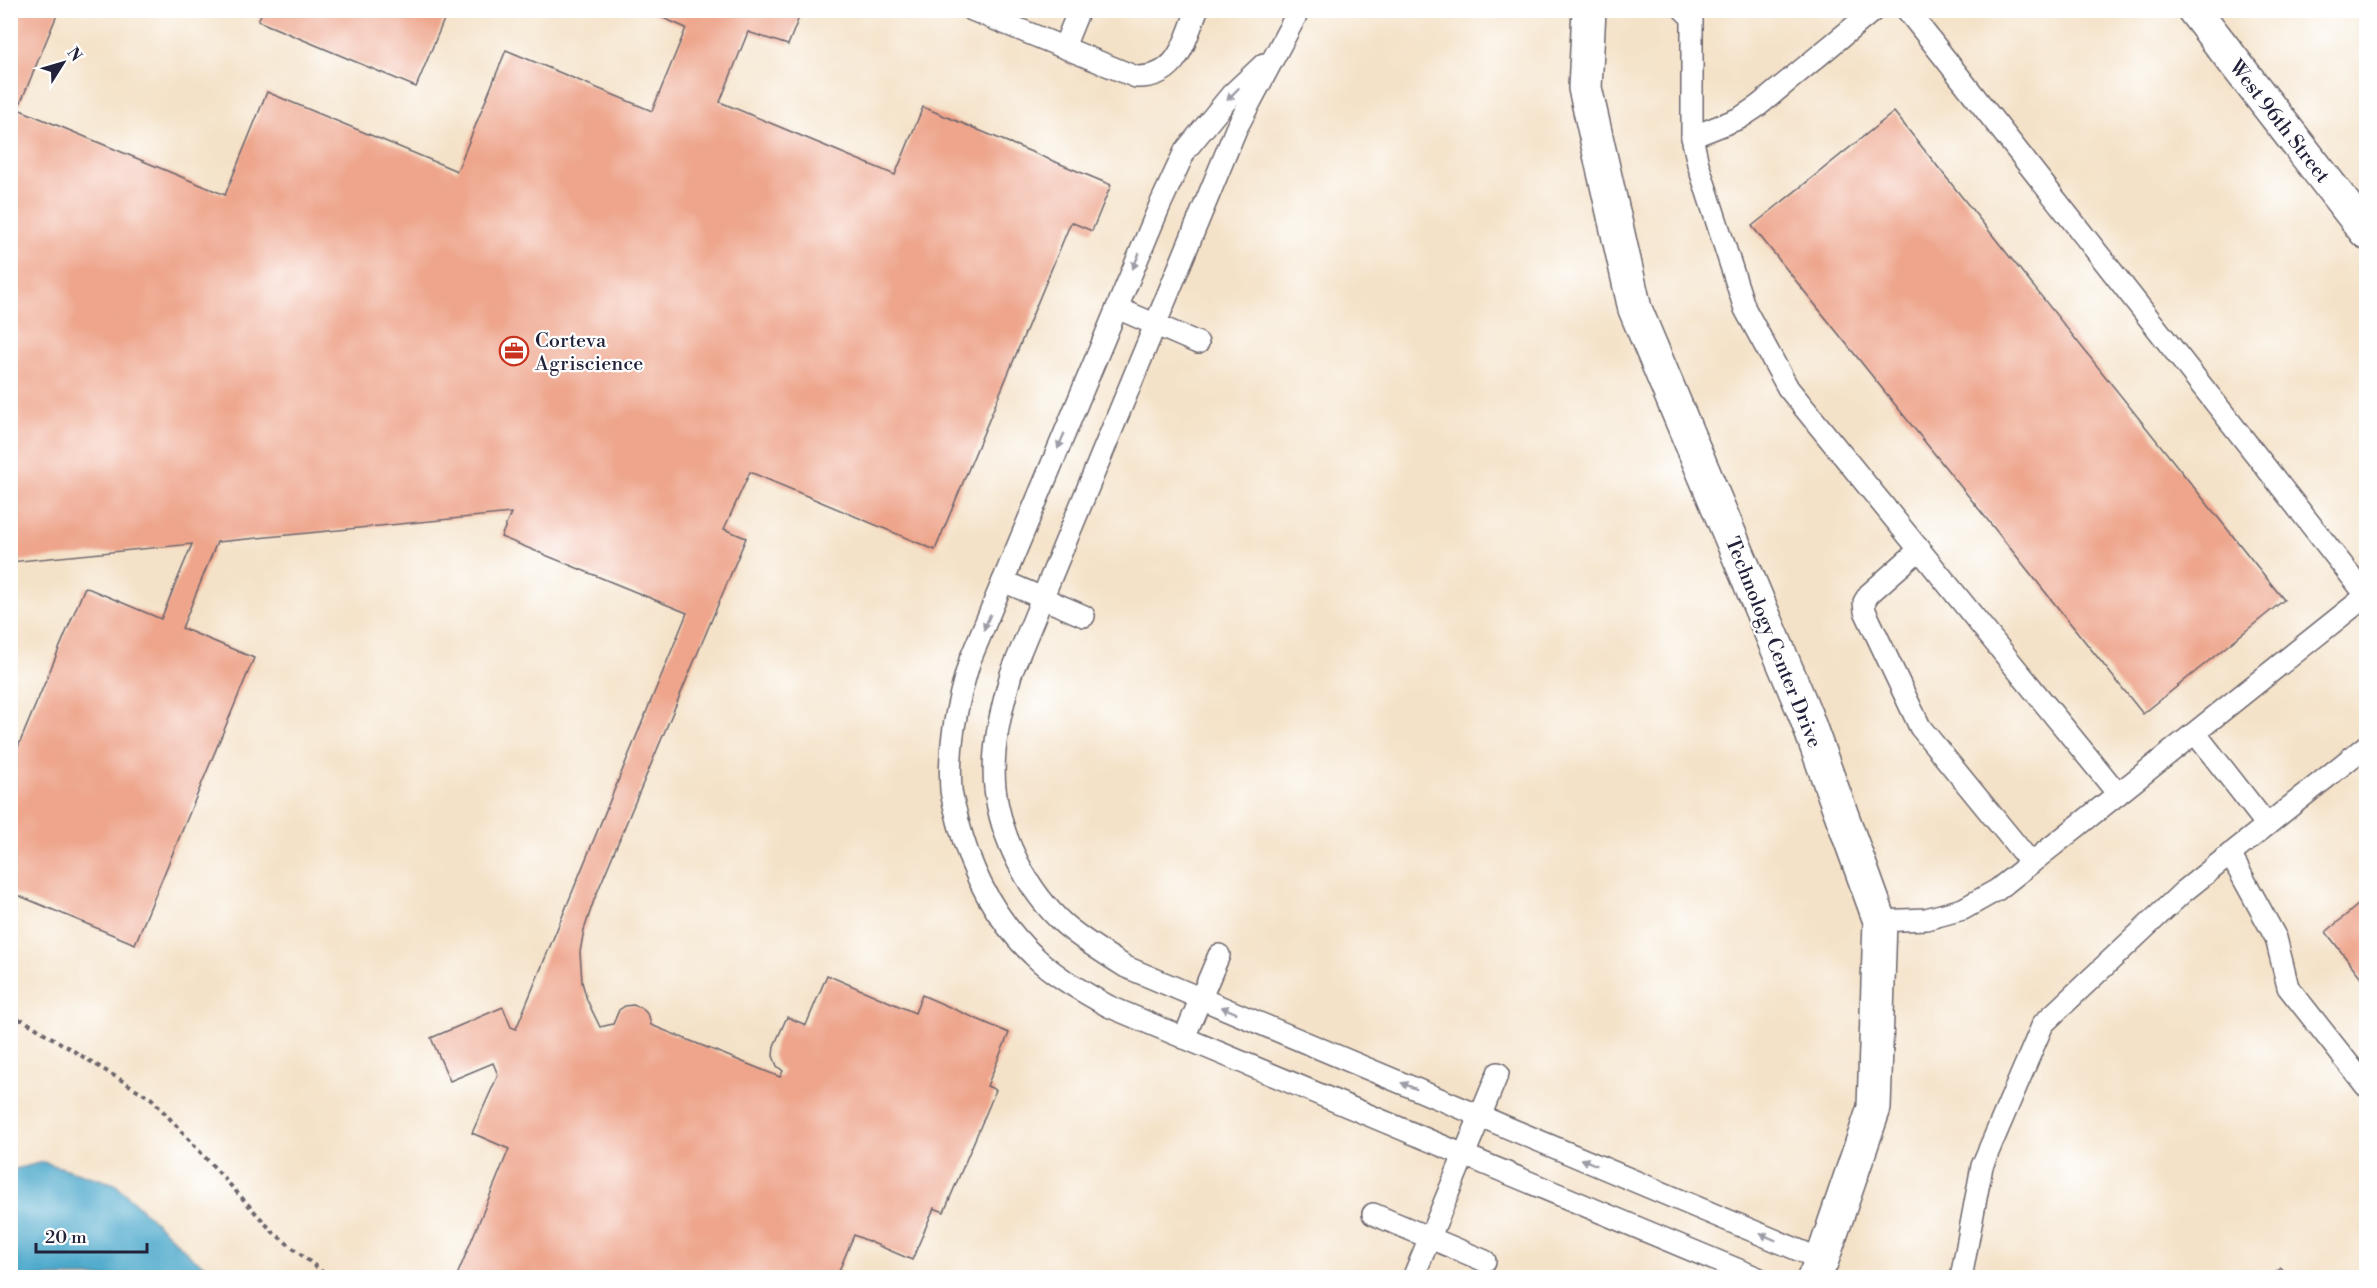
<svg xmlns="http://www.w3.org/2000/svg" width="2377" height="1288" font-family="'Libre Bodoni',serif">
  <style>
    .water { fill: #4da9cb; stroke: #386683; stroke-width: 1.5 }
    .building { fill: #eea58c }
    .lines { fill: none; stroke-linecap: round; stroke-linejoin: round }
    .lane-casing { stroke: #6c656c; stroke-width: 24 }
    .street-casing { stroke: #6c656c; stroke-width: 36 }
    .secondary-casing { stroke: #6c656c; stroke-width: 36 }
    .path { stroke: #6c656c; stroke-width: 4; stroke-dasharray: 4.5 4.5; stroke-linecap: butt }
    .lane { stroke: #fff; stroke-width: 21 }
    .street { stroke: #fff; stroke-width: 33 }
    .secondary { stroke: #fff; stroke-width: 33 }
    .oneway { fill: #9c9ca7 }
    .labels { text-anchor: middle; stroke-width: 4.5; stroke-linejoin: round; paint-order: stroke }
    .street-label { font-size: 20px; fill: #22223b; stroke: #fff }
    .poi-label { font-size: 20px; fill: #22223b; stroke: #fff; text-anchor: start }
  </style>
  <rect width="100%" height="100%" fill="#fff"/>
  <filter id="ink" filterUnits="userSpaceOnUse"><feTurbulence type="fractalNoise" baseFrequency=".0167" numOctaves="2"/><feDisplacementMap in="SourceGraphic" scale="12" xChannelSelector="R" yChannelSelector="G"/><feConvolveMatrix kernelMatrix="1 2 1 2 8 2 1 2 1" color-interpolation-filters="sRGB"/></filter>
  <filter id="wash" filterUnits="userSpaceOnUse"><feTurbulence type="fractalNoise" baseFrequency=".008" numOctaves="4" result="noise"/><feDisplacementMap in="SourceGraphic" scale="24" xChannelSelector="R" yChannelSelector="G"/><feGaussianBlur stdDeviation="1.35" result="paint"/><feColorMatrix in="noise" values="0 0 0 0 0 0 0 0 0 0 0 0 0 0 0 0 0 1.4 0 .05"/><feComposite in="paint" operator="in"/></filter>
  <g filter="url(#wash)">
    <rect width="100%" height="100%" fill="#f4e2c8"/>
    <!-- water -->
    <polygon class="water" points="43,1162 115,1184 192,1257 221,1277 11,1277 11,1170"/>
    <g id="blocks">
      <!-- building -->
      <g class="building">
        <polygon points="10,10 59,10 18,109 225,195 267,92 457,171 506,50 652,111 686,28 645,10 802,10 788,45 748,32 720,102 895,175 923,107 1111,185 1092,231 1071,222 935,550 750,472 724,529 746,538 594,900 584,930 580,952 582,982 587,1000 600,1027 613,1024 619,1010 625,1006 633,1005 642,1008 649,1016 651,1025 780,1077 783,1071 777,1066 773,1056 774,1046 787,1017 806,1025 827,975 915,1013 922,995 1009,1033 987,1086 996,1090 944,1212 934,1208 912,1260 854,1235 836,1278 456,1278 509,1149 472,1133 498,1075 493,1063 450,1081 431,1038 503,1007 511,1027 516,1029 687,613 501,537 511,513 217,542 182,628 254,658 135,944 10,892 10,766 85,587 161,619 192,544 10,562"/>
        <polygon points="263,10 448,10 416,87 258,21"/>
        <polygon points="1894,112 2284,600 2143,714 1752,226"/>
        <polygon points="2366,898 2366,984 2326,932"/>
        <polygon points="2281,1268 2288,1278 2269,1278"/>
      </g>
    </g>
  </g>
  <g filter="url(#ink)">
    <use href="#blocks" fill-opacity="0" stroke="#6c656c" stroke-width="1.5"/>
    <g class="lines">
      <!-- lane casing -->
      <g class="lane-casing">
        <g id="lane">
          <path d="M 972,10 L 1136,77 C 1178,78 1184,43 1197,10"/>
          <path d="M 1299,10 L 1236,129 L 1011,674 C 1001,711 991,749 995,788 C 1000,837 1028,892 1065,925 C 1084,941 1105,954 1126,967 L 1822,1260"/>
          <polyline points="1684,10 1692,18 1692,137 1698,164 1745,309 1788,388 2118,794 1997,890 1963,909 1926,919 1880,921"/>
          <polyline points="1907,10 2366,595"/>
          <polyline points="1064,47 1079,10"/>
          <path d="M 1264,64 L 1231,95 L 1185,151 L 1160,205 L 970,660 C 957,703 948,745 951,790 C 952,800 956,811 958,821 C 971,872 994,918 1033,955 C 1054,976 1082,991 1108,1006 L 1758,1278"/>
          <polyline points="1692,137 1740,118 1758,106 1874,10"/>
          <polyline points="1117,308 1198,343"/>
          <polyline points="1920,549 1869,594 1864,602 1865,611 1920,727 2031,863"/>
          <polyline points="1003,581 1084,616"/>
          <polyline points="2196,734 2267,825"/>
          <polyline points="2118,794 2366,596"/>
          <polyline points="2230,854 2276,938 2288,987 2366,1086"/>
          <polyline points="1184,1038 1219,955"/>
          <polyline points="1373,1214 1485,1261"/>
          <polyline points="1413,1278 1498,1073"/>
          <polyline points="1961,1278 1982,1166 2043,1024 2183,892 2366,746"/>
        </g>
      </g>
      <!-- street casing -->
      <g class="street-casing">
        <polyline id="street" points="1589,10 1585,88 1635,309 1805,714 1880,921 1874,1108 1822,1260 1814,1278"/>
      </g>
      <!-- secondary casing -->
      <g class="secondary-casing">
        <polyline id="secondary" points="2194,10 2366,232"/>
      </g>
      <!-- path -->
      <polyline class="path" points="10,1019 23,1020 152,1099 273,1232 330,1278"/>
      <!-- lane -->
      <use href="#lane" class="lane"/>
      <!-- street -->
      <use href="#street" class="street"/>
      <!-- secondary -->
      <use href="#secondary" class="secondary"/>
    </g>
    <!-- one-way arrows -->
    <defs><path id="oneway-solid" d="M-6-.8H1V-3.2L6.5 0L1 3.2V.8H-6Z" transform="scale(1.5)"/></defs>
    <g class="oneway">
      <use href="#oneway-solid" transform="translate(1233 94) rotate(134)"/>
      <use href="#oneway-solid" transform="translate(1136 261) rotate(113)"/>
      <use href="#oneway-solid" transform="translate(1061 441) rotate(113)"/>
      <use href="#oneway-solid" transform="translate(987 622) rotate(113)"/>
      <use href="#oneway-solid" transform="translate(1229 1010) rotate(-157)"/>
      <use href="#oneway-solid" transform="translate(1409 1086) rotate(-157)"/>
      <use href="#oneway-solid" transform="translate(1589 1162) rotate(-157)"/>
      <use href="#oneway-solid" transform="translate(1768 1237) rotate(-157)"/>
    </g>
  </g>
  <!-- icons -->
  <defs>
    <g id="office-ring" transform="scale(1.5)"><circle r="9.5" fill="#fff" stroke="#c8321e" stroke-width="1.5"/><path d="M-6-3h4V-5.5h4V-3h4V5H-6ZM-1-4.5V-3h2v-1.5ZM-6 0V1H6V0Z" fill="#c8321e"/></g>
  </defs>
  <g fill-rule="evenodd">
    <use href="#office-ring" x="514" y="351"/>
  </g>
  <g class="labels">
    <!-- street labels -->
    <g class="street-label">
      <text transform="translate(2280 121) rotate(52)" y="7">West 96th Street</text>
      <text transform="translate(1774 642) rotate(68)" y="7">Technology Center Drive</text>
    </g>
    <!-- poi labels -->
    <g class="poi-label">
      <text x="535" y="347">Corteva<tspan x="535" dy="23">Agriscience</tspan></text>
    </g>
  </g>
  <!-- margin -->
  <rect width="2377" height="1288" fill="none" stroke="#fff" stroke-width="36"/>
  <!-- north arrow -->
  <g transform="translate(63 63) rotate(53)" stroke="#ffffff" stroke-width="4.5" paint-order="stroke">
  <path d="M0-4.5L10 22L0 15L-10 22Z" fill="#22223b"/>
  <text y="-9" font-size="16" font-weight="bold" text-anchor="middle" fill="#22223b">N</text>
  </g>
  <!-- scale -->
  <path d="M36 1243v9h111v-9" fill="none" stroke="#22223b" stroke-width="3"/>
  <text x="45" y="1243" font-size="18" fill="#22223b" stroke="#ffffff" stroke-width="4.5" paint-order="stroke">20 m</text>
</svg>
